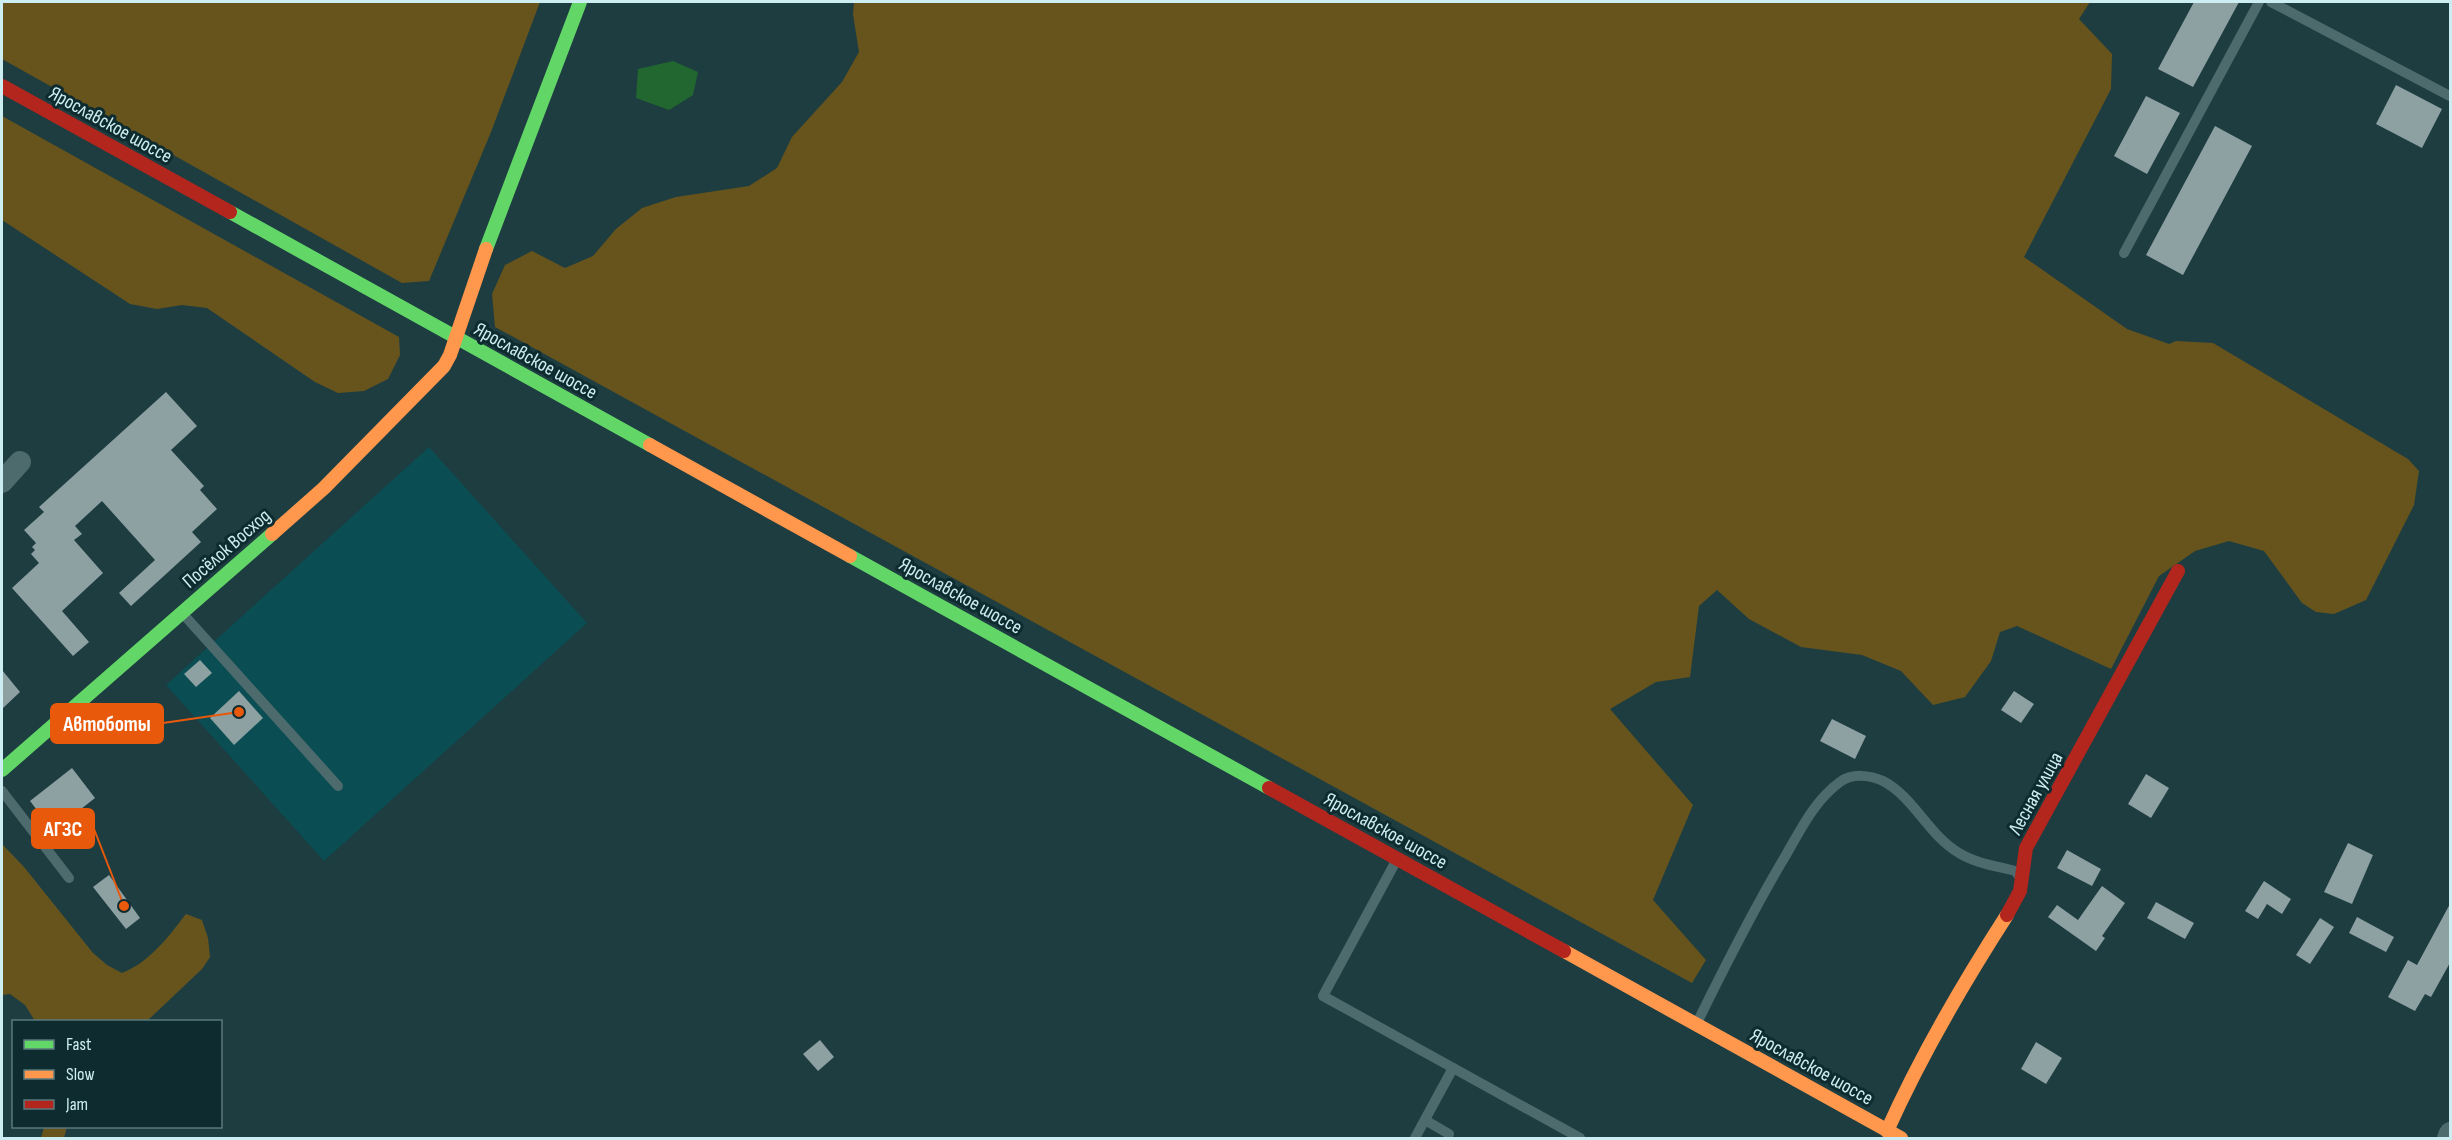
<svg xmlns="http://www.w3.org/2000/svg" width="2452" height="1140" font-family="'Sofia Sans Condensed',sans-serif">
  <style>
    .built { fill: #0a4d53 }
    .green { fill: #67541d }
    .water { fill: #21672f }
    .building { fill: #8da0a2 }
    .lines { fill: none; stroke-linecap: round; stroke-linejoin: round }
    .lane { stroke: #4d6a6d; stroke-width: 10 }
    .street { stroke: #4d6a6d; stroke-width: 22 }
    .fast { stroke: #63d668; stroke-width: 14 }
    .slow { stroke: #ff974d; stroke-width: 14 }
    .jam { stroke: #b3261e; stroke-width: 14 }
    .labels { text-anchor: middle; stroke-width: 6; stroke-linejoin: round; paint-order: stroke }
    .street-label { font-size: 20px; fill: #ccedf1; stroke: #0e2b2f }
    .leader { fill: none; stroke: #e8590c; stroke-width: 2 }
    .callout-dot { fill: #e8590c; stroke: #0e2b2f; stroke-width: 2 }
    .callout { fill: #e8590c; stroke: #e8590c; stroke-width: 2 }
    .callout-label { font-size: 21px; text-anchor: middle; font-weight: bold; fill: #fff }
  </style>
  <rect width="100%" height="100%" fill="#1e3d40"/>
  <!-- built -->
  <polygon class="built" points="429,447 587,623 324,861 166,685"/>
  <!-- green -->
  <g class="green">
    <polygon points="2,2 540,2 491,132 429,281 402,283 2,59"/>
    <polygon points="854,2 2090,2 2079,19 2112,54 2111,89 2024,257 2127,329 2169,344 2176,341 2213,343 2408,459 2419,471 2414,505 2366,600 2334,614 2316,612 2302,603 2264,551 2229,541 2195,551 2159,576 2111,669 2017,626 2000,632 1991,661 1965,697 1933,705 1901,671 1862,655 1801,647 1749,619 1717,590 1699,606 1690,677 1656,682 1610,709 1693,805 1653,900 1706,960 1692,983 495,327 492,294 505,265 532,251 565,268 593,256 616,229 642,208 676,197 749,186 777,168 792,137 842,82 859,52 853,14"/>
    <polygon points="2,116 399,337 400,355 388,379 364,391 338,393 315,382 207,308 182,305 157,309 130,304 2,220"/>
    <path d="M 2,844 L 24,867 L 93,953 L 107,965 L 122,973 C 150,962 168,937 186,914 L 202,920 L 208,938 L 210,957 L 202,969 L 147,1021 L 35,1021 L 25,1005 L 10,994 L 2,995 Z"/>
    <polygon points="44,1127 67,1127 64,1138 41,1138"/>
  </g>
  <!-- water -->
  <polygon class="water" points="673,61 698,72 693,95 669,110 636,98 638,69"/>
  <!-- building -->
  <g class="building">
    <polygon points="2194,2 2239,2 2193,87 2158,69"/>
    <polygon points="2396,85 2442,109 2422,148 2376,124"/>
    <polygon points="2146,96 2180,113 2147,174 2114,156"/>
    <polygon points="2215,126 2252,146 2183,275 2146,255"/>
    <polygon points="166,392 197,426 171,450 204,486 200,490 217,509 192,532 201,542 131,606 119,593 155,560 102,501 75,526 82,534 74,540 103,573 62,611 89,642 73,656 12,588 39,563 31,554 35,550 32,547 36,543 24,530 44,512 39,507"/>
    <polygon points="200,660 212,673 196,687 184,674"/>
    <polygon points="2,670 20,692 2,709"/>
    <polygon points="239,691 263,718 234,745 210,718"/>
    <polygon points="2014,691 2034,704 2021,723 2001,710"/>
    <polygon points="1832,719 1866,736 1855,759 1820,741"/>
    <polygon points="72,768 95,798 53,831 30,801"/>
    <polygon points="2146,774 2169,788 2151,818 2128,804"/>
    <polygon points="2348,843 2373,855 2352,904 2324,892"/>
    <polygon points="2067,850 2101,869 2092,886 2057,868"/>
    <polygon points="109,875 140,918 126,929 93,887"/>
    <polygon points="2264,881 2291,899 2282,914 2267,904 2258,919 2245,911"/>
    <polygon points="2102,886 2125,903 2102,936 2105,938 2096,951 2048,917 2057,905 2078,920"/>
    <polygon points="2156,902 2194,923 2185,939 2147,918"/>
    <polygon points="2451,902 2451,961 2431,997 2425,994 2415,1011 2388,997 2408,960 2417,965"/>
    <polygon points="2357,917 2394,937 2386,952 2349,933"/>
    <polygon points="2320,918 2334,927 2310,964 2296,955"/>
    <polygon points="820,1040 834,1057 818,1071 803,1054"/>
    <polygon points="2036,1042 2062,1058 2046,1084 2021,1069"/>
  </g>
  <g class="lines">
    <!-- lane -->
    <g class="lane">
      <polyline points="2271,2 2450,96"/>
      <polyline points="2124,253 2259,2"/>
      <polyline points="184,615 338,786"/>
      <polyline points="2,791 69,878"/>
      <polyline points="1396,861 1323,996 1580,1138"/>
      <path d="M 1697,1023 C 1725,966 1753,910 1786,855 C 1801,829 1815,800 1840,782 C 1852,773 1870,775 1883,781 C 1914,797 1929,836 1959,853 C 1975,863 1996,866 2015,871 L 2019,876"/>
      <polyline points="1425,1120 1449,1134"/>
      <polyline points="1415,1138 1453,1068"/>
    </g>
    <!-- street -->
    <g class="street">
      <polyline points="2,482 20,462"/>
      <polyline points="2448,1138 2450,1133"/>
    </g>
    <!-- fast -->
    <g class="fast">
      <polyline points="230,212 650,445"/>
      <polyline points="486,249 580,2"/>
      <polyline points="850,556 1269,788"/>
      <polyline points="2,770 272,534"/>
    </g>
    <!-- slow -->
    <g class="slow">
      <polyline points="650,445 850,556"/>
      <polyline points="272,534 324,488 444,366 450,355 486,249"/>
      <polyline points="1564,951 1901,1138"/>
      <path d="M 1887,1131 C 1921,1055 1962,985 2007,915"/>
    </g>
    <!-- jam -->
    <g class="jam">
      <polyline points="2,86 230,212"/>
      <polyline points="1269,788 1564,951"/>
      <polyline points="2007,915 2020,891 2026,848 2178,571"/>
    </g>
  </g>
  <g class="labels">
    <!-- street labels -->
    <g class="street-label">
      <text transform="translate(111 124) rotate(29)" y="7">Ярославское шоссе</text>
      <text transform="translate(536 360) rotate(29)" y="7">Ярославское шоссе</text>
      <text transform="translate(226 548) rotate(-41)" y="7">Посёлок Восход</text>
      <text transform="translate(961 595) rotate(29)" y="7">Ярославское шоссе</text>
      <text transform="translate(2035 793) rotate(-61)" y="7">Лесная улица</text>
      <text transform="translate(1386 830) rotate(29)" y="7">Ярославское шоссе</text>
      <text transform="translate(1812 1066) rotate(29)" y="7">Ярославское шоссе</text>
    </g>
  </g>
  <!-- callouts -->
  <path class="leader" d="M239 712L163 723M124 906L94 829"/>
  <g class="callout-dot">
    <circle cx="239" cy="712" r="6"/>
    <circle cx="124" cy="906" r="6"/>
  </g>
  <g class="callout">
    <rect x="51" y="704" width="112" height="39" rx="6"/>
    <rect x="32" y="809" width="62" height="39" rx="6"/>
  </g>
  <g class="callout-label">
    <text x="107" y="731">Автоботы</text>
    <text x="63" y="836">АГЗС</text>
  </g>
  <!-- border -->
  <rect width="2452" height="1140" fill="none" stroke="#ccedf1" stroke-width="6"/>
  <!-- legend -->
  <rect x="12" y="1020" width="210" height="108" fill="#0e2b2f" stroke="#5a797d" stroke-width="1.5"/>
  <rect x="24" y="1040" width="30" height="9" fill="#63d668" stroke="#5a797d" stroke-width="1.5"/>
  <text x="66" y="1050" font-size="18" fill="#ccedf1">Fast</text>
  <rect x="24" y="1070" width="30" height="9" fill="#ff974d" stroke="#5a797d" stroke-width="1.5"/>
  <text x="66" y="1080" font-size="18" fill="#ccedf1">Slow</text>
  <rect x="24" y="1100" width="30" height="9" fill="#b3261e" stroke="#5a797d" stroke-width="1.5"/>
  <text x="66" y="1110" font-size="18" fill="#ccedf1">Jam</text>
</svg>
